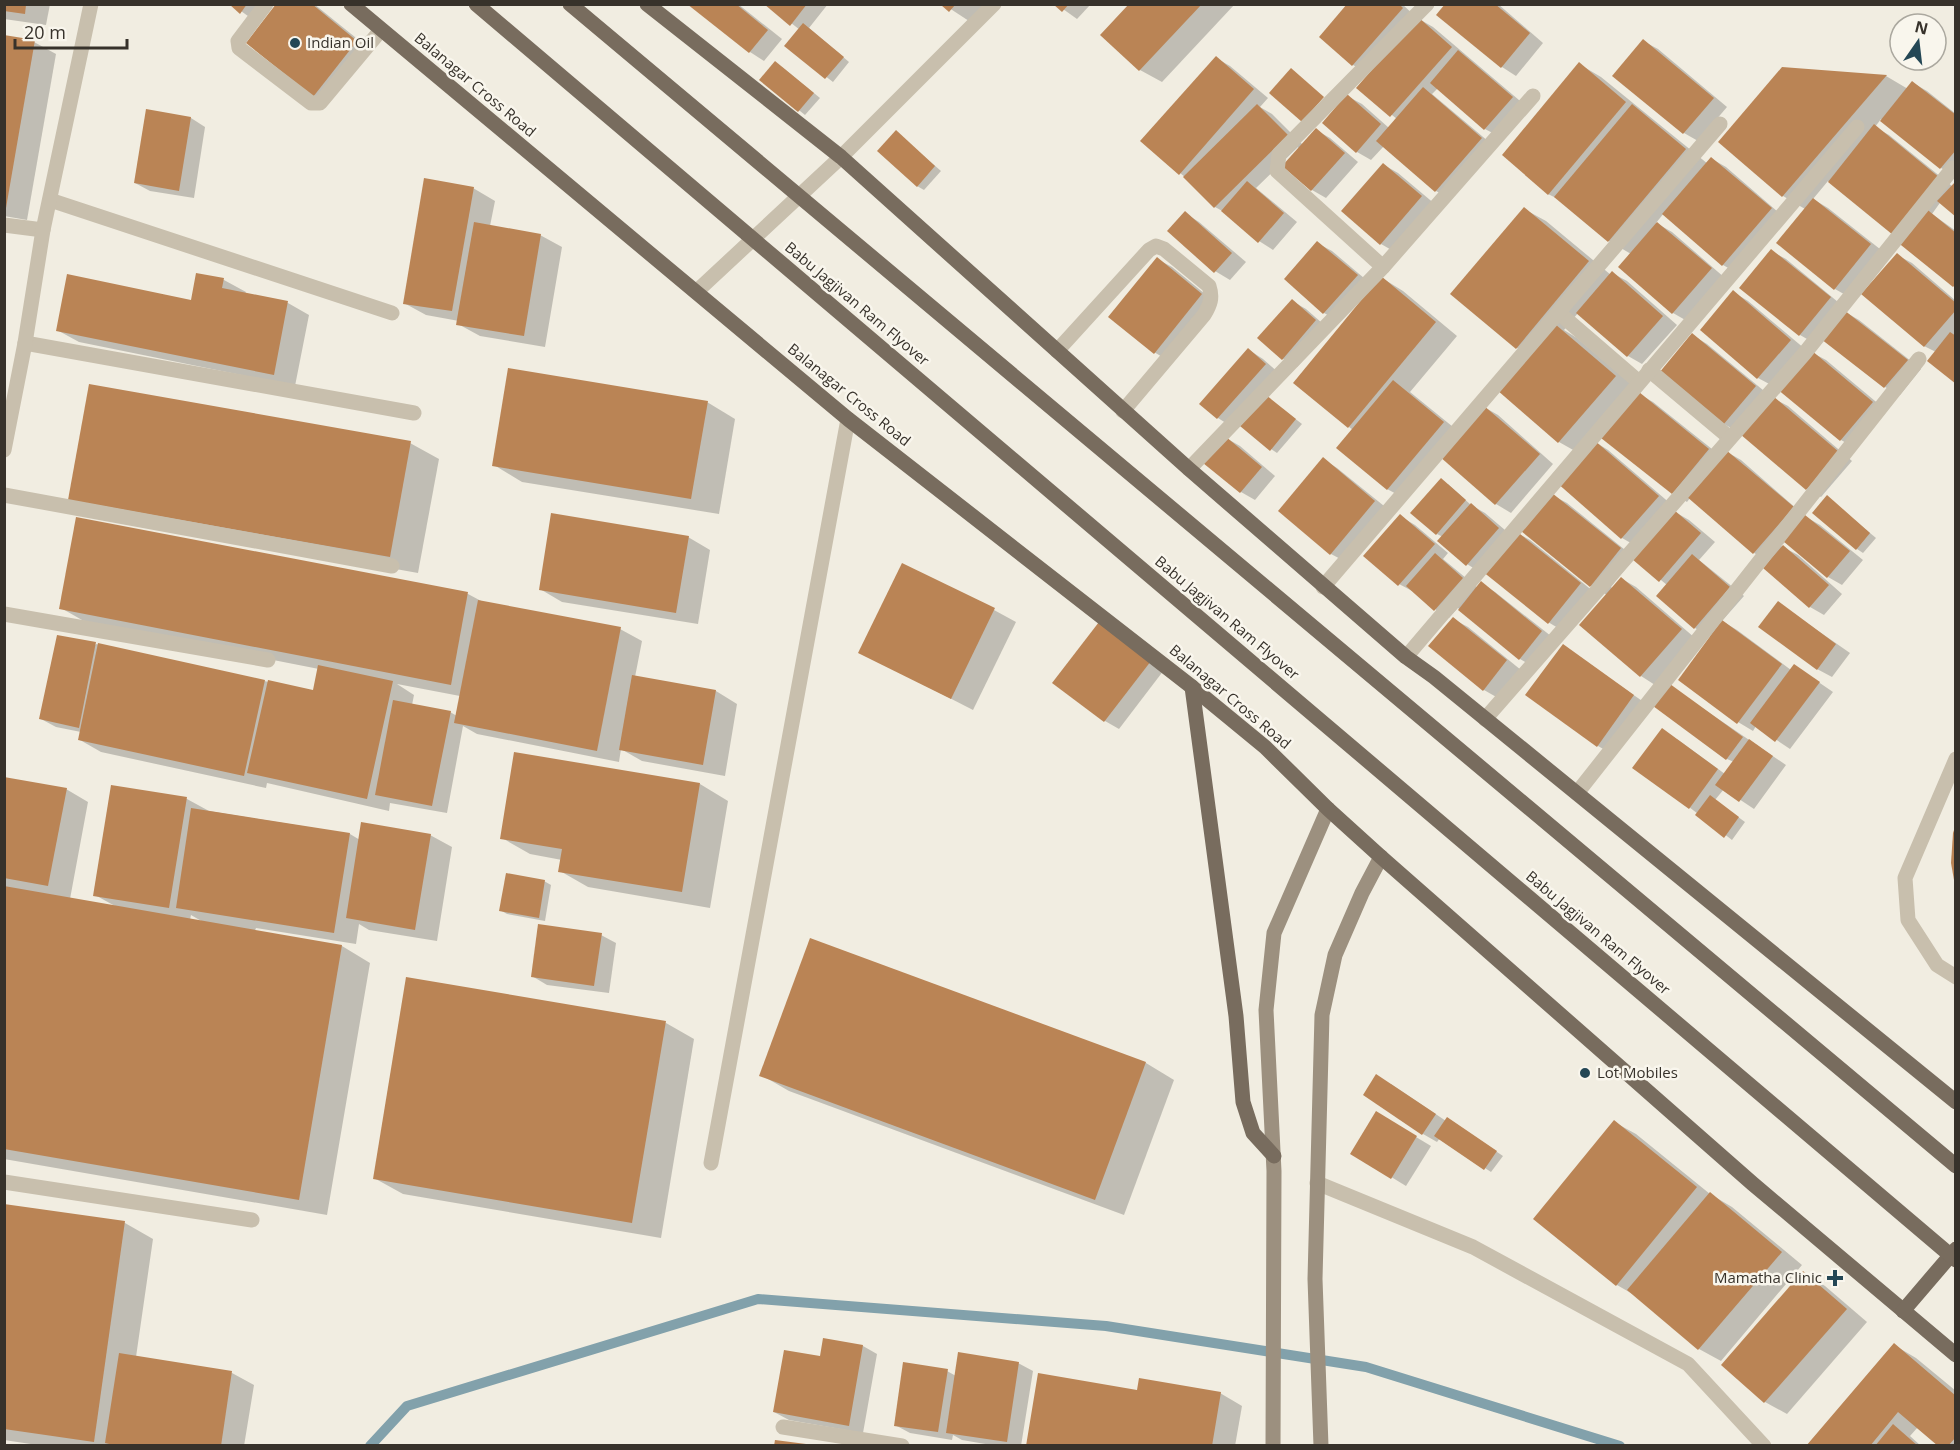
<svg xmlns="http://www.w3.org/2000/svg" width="1960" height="1450" font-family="'Open Sans',sans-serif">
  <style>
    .shadow { fill: #0003; fill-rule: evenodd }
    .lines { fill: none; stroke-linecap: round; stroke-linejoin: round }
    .stream { stroke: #82a1ab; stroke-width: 10 }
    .building { fill: #ba8455 }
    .service { stroke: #c8bfad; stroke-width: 15 }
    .minor { stroke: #c8bfad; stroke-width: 15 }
    .secondary { stroke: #9c907f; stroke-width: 15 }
    .primary { stroke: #786c5e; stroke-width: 15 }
    .primary-bridge { stroke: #786c5e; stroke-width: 15 }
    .poi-dot { fill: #244755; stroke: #f9f6ed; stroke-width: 2 }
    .labels { text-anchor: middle; stroke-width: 5; stroke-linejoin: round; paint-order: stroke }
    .poi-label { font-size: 15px; fill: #37322b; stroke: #f9f6ed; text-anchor: start }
    .street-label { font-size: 15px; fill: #37322b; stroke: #f9f6ed }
  </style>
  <rect width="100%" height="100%" fill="#f1ede1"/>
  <!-- shadow -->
  <g class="shadow">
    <polygon points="4,4 50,4 46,25 4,19"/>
    <polygon points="231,4 267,4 255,21"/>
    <polygon points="278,4 314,4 371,50 328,104 314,96"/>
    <polygon points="738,4 782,39 764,61 750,52 690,5"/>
    <polygon points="767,4 828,4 809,28 849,62 833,82 786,46 800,30"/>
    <polygon points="943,4 987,4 972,23"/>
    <polygon points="1056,4 1091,4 1077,19"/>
    <polygon points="1131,4 1235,4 1162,82 1140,70 1102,35"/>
    <polygon points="1349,4 1402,4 1416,17 1367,73 1353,65"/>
    <polygon points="1447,4 1498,4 1543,43 1516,76 1502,67 1438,14"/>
    <polygon points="1419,19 1433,27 1526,106 1500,137 1485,129 1438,88 1432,94 1495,147 1450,199 1436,191 1384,146 1371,160 1357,152 1347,96 1362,104 1389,128 1397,119 1358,88"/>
    <polygon points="4,37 34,42 56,54 27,220 4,216"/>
    <polygon points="1643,41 1658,49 1727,107 1698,141 1684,133 1614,76"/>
    <polygon points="1216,58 1230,66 1268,98 1260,107 1272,114 1303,145 1316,130 1330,138 1358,162 1326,198 1312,190 1298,147 1256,188 1297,222 1273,250 1259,241 1226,213 1215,207 1186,178 1142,141"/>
    <polygon points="1579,64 1601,77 1708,164 1712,159 1726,167 1785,218 1737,273 1723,265 1664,213 1656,223 1672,232 1725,278 1687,321 1673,313 1620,267 1631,254 1609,241 1560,200 1548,194"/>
    <polygon points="782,67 820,98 805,115 761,80"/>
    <polygon points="1783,69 1886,76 1908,89 1913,83 1927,91 1956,114 1955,176 1941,168 1881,119 1875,127 1889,135 1952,186 1932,214 1956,231 1956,287 1898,241 1894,234 1828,181 1813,199 1828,208 1885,253 1849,297 1835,289 1805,209 1783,196 1720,142"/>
    <polygon points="147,111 191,118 205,127 194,198 150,191 135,183"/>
    <polygon points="896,132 941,171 924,190 917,186"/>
    <polygon points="1384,165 1398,173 1436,205 1395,252 1381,244"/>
    <polygon points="473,188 495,201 490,226 540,235 562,247 545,347 480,336 458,324 459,321 426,315 404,303"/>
    <polygon points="1524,209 1546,221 1611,275 1612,273 1627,281 1677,325 1642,364 1628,356 1578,313 1564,330 1577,338 1637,389 1592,440 1608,450 1672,505 1636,546 1622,538 1558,482 1582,455 1559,442 1530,355 1517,348"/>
    <polygon points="1185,213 1199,222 1246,262 1230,280 1215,271"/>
    <polygon points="1317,243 1332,251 1371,284 1339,321 1324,313 1286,279"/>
    <polygon points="1771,251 1786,259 1844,307 1814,343 1800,335 1741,288"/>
    <polygon points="1897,255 1912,263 1956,301 1956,335 1936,352 1924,346"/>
    <polygon points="1157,259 1172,267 1216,303 1169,361 1154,352"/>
    <polygon points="198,274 224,280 246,292 245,294 288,303 309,315 295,386 79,342 57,330 193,301"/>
    <polygon points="1382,278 1403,291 1457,336 1410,392 1458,431 1402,497 1387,489 1353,430 1349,427"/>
    <polygon points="1733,292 1748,301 1805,349 1773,386 1758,378 1702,329"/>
    <polygon points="1292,301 1306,309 1330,330 1297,367 1283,359"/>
    <polygon points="1845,312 1859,320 1921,369 1900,395 1885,387 1823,339"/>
    <polygon points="1692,335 1707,344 1769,395 1738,432 1724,424"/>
    <polygon points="1249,350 1263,359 1279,373 1232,427 1218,418 1202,404"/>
    <polygon points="1811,352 1826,360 1887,411 1855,448 1841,440"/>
    <polygon points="1639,394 1653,402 1722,457 1727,452 1741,460 1806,517 1820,525 1863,560 1842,585 1828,577 1786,541 1781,546 1798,555 1842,594 1824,615 1810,607 1771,562 1754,553 1690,498 1687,502 1673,493"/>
    <polygon points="1267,397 1302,424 1277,453 1271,449"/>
    <polygon points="1773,398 1788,406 1852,461 1821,497 1807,489"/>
    <polygon points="707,402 735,419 719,514 522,482 494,465"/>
    <polygon points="1484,407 1498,415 1553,464 1511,513 1496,504 1441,456"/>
    <polygon points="1226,438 1240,446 1275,476 1255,500 1241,492"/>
    <polygon points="410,443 439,459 418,573 98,516"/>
    <polygon points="1323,459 1337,468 1389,510 1346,562 1331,554 1280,511"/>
    <polygon points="1448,484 1471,505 1485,513 1512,536 1515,532 1530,540 1594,592 1563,631 1548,622 1484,570 1481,573 1467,564 1443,537 1437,534"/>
    <polygon points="1552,495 1567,503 1635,558 1675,512 1689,520 1715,542 1699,560 1744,596 1722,621 1737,630 1791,670 1795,666 1833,692 1790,749 1756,726 1753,731 1738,722 1711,637 1695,628 1667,585 1634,558 1611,587 1613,589 1622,579 1636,587 1695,638 1655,685 1641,676 1581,625 1607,595 1591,586"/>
    <polygon points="1827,497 1876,538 1863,553 1857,549"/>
    <polygon points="1400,516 1415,525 1448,553 1443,559 1478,588 1481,583 1495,592 1556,640 1534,667 1520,659 1458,608 1449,618 1435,609 1414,592 1399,584"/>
    <path d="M 78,519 L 468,594 L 483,602 L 620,629 L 642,641 L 635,677 L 716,691 L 737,704 L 725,776 L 642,761 L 621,749 L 619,762 L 477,734 L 463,726 L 447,813 L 390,803 L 389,811 L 267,783 L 266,788 L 101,752 L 80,740 L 81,732 L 56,727 L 41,719 L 96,644 L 314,692 L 319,669 L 89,624 L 61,608 ZM 397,684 L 460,696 L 457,716 L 450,712 L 412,705 L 414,695 Z"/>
    <polygon points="688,537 710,550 698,624 562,602 540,589"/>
    <polygon points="1778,603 1850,653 1832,677 1817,669"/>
    <polygon points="994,610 1016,622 973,710 860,652"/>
    <polygon points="1453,619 1468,627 1521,670 1498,698 1484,690"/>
    <polygon points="1099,624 1164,670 1119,729 1105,721 1055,683"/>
    <polygon points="1563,646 1648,705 1612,754 1598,746"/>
    <polygon points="1670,686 1786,765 1754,809 1724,789 1715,800 1745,822 1732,840 1689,807 1677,739 1725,774 1734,762 1727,759"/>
    <path d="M 4,778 L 66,789 L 88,802 L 70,899 L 115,906 L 95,895 L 112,786 L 187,799 L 209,811 L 350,834 L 360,840 L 430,835 L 452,847 L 437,941 L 369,930 L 359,924 L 356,944 L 256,928 L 255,931 L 342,946 L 370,963 L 327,1215 L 4,1159 ZM 191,915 L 203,922 L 190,920 Z"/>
    <polygon points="700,784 728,801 710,908 588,887 560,871 562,860 530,854 502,838"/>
    <polygon points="544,881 551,885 545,921 507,914 500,910"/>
    <polygon points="601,935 616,943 609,993 547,985 532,976"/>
    <polygon points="811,940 1146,1063 1174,1080 1124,1215 789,1091 761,1075"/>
    <polygon points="666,1023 694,1039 661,1238 403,1194 374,1178"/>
    <polygon points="1391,1084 1446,1121 1454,1123 1503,1156 1491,1172 1440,1138 1437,1142 1423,1134 1365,1094"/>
    <polygon points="1376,1113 1431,1146 1406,1186 1352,1153"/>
    <polygon points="1614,1122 1636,1134 1710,1194 1732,1207 1802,1265 1721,1361 1699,1349 1636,1296 1617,1285 1535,1218"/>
    <polygon points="4,1206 125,1223 153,1239 136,1357 232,1373 254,1385 244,1446 44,1446 4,1440"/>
    <polygon points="1804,1273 1825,1286 1867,1322 1787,1414 1765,1402 1723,1365"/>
    <polygon points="825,1340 863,1346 877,1354 863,1433 789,1420 774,1412 821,1358"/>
    <polygon points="1894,1345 1916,1358 1956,1391 1956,1446 1940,1446 1918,1427 1910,1436 1921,1446 1808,1446"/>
    <polygon points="1018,1363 1033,1371 1021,1446 997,1446 962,1440 953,1435 952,1440 910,1433 895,1425 947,1371 956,1376"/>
    <polygon points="1138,1391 1220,1393 1242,1406 1235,1446 1027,1446"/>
  </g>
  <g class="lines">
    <!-- stream -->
    <polyline class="stream" points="370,1446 407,1406 758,1299 1106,1326 1366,1367 1620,1446"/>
  </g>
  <!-- building -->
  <g class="building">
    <polygon points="229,4 247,4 240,14"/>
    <polygon points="276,4 312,4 357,41 313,97 246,43"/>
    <polygon points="687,4 736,4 768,30 749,53"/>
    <polygon points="764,4 807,4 790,26"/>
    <polygon points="1053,4 1069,4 1062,12"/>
    <polygon points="1129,4 1202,4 1139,71 1100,35"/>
    <polygon points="1347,4 1399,4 1403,8 1352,66 1319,37"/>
    <polygon points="1445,4 1495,4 1530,33 1501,68 1436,15"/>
    <polygon points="4,5 26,5 25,14 4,11"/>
    <polygon points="941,5 955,5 949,12"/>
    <polygon points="1418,17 1452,47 1390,117 1356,88"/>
    <polygon points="803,23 844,57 825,79 784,46"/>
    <polygon points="4,35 35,40 6,208 4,208"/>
    <polygon points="1643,39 1714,98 1683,134 1612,76"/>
    <polygon points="1458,50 1513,97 1484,130 1430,83"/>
    <polygon points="1216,56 1254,89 1179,175 1140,141"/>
    <polygon points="775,61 814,93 798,112 759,80"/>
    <polygon points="1579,62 1626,102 1548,195 1502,155"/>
    <polygon points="1782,67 1887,75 1782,197 1718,142"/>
    <polygon points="1291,68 1324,97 1302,122 1269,93"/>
    <polygon points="1912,81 1956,115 1956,150 1940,169 1880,121"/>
    <polygon points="1423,87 1482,138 1435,192 1376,141"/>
    <polygon points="1347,94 1381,124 1356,153 1322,123"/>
    <polygon points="1257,104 1288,135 1214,208 1183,177"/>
    <polygon points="1632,104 1686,149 1608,242 1554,197"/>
    <polygon points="146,109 191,117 179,191 134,183"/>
    <polygon points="1874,124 1940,178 1893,235 1828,182"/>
    <polygon points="1316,128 1345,153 1311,191 1282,166"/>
    <polygon points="896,130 935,166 917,187 877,151"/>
    <polygon points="1711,157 1772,208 1722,266 1662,214"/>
    <polygon points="1383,163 1422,196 1380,245 1341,211"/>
    <polygon points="424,178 474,187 452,311 403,304"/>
    <polygon points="1247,181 1284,213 1258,243 1221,211"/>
    <polygon points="1956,181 1956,217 1937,201"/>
    <polygon points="1813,198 1871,244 1834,290 1776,243"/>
    <polygon points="1524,207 1589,261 1516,349 1450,294"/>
    <polygon points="1924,207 1956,233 1956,284 1953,287 1896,241"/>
    <polygon points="1185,211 1232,253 1214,273 1167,231"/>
    <polygon points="474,222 541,234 524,336 456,325"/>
    <polygon points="1657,222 1712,268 1672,314 1618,267"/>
    <polygon points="1317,241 1358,275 1323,314 1284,279"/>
    <polygon points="1771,249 1831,297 1799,336 1739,288"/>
    <polygon points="1897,253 1956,303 1956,310 1924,347 1861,294"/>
    <polygon points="1157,257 1202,294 1154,354 1108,317"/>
    <polygon points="1612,271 1663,316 1627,357 1576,313"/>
    <polygon points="196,273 224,278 222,288 288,301 274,375 56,331 67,274 191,300"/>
    <polygon points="1381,276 1436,322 1348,428 1293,383"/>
    <polygon points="1733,290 1791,340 1757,379 1700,330"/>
    <polygon points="1292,299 1316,320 1282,360 1257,338"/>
    <polygon points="1844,310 1908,360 1884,388 1821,339"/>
    <polygon points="1555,324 1616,376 1558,443 1497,390"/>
    <polygon points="1950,332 1956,336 1956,384 1927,361"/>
    <polygon points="1692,333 1756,386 1723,425 1659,373"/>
    <polygon points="1248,348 1266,364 1217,419 1199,404"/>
    <polygon points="1811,350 1873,402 1840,441 1777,389"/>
    <polygon points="508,368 708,401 691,499 492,466"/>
    <polygon points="1393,380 1444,422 1387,490 1336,448"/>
    <polygon points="89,384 411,441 390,557 68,500"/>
    <polygon points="1639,392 1709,449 1672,494 1601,438"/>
    <polygon points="1266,395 1296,419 1270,451 1240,426"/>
    <polygon points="1773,396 1839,452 1806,490 1740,434"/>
    <polygon points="1483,405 1540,454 1495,505 1439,456"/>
    <polygon points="1225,436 1262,467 1240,493 1203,463"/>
    <polygon points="1594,440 1659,496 1621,539 1556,482"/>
    <polygon points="1726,450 1794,507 1753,554 1686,496"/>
    <polygon points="1323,457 1375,501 1330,555 1278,511"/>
    <polygon points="1441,478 1466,500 1436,535 1410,513"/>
    <polygon points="1552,493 1621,548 1590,587 1521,531"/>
    <polygon points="1827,495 1870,533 1856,550 1812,513"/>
    <polygon points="1471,503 1499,528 1466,566 1437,541"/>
    <polygon points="1674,510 1701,533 1659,582 1632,559"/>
    <polygon points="551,513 689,536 676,613 539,590"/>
    <polygon points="1400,514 1435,544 1398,586 1363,556"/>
    <polygon points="1805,515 1850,551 1827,578 1783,541"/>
    <polygon points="76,517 468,592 451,685 59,609"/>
    <polygon points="1515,530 1581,583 1548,624 1482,571"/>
    <polygon points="1783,545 1829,585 1809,608 1763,568"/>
    <polygon points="1435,553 1463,578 1434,611 1406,586"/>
    <polygon points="1692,554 1730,587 1694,629 1656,596"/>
    <polygon points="902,563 995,608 951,699 858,653"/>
    <polygon points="1621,577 1682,629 1640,677 1579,625"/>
    <polygon points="1481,581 1542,631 1519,660 1458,610"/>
    <polygon points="478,600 621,627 597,751 454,723"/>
    <polygon points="1778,601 1836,644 1817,670 1758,627"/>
    <polygon points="1453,617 1507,660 1483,691 1428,646"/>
    <polygon points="1722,620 1782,664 1737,724 1678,680"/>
    <polygon points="1099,622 1151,661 1104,722 1052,683"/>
    <polygon points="57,635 96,642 79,728 39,719"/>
    <polygon points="98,643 265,680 244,776 78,740"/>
    <polygon points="1563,644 1634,695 1597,747 1525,695"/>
    <polygon points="1794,664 1820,682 1775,742 1750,723"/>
    <polygon points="318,665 393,681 367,799 247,773 268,680 313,690"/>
    <polygon points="632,675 716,690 703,765 619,750"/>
    <polygon points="1670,684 1743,737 1726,760 1653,706"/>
    <polygon points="393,700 451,711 432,806 375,795"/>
    <polygon points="1662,728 1718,769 1689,809 1632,768"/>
    <polygon points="1749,739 1773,756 1739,802 1715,785"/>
    <polygon points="514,752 700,783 682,892 558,872 562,849 500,839"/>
    <polygon points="4,777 67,788 48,886 4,878"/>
    <polygon points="111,785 187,797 169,908 93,896"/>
    <polygon points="1710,795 1739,817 1724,838 1695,815"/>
    <polygon points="191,808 350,833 334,933 176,908"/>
    <polygon points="361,822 431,834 415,930 346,918"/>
    <polygon points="1955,827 1956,880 1954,880 1951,863 1953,833"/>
    <polygon points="506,873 545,880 539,918 499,911"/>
    <polygon points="4,886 342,945 299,1200 4,1149"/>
    <polygon points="538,924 602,933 594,986 531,977"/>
    <polygon points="810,938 1146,1062 1095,1200 759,1076"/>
    <polygon points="406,977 666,1021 632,1223 373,1179"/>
    <polygon points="1376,1074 1436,1114 1422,1135 1363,1095"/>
    <polygon points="1376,1111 1417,1136 1391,1179 1350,1154"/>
    <polygon points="1447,1117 1497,1151 1484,1170 1434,1136"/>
    <polygon points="1614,1120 1697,1187 1616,1286 1533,1219"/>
    <polygon points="1710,1192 1782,1252 1698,1350 1627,1290"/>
    <polygon points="4,1204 125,1221 94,1442 4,1429"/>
    <polygon points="1803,1271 1847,1309 1764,1403 1721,1365"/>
    <polygon points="823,1338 863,1345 849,1426 773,1412 784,1350 820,1356"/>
    <polygon points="1894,1343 1956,1396 1956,1437 1948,1446 1938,1446 1898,1412 1870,1446 1806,1446"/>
    <polygon points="958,1352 1019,1362 1007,1442 946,1433"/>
    <polygon points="119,1353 232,1371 221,1446 118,1446 105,1443"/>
    <polygon points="903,1362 948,1369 938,1432 894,1426"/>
    <polygon points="1038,1373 1137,1390 1139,1378 1221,1392 1212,1446 1026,1446"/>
    <polygon points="1893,1424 1918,1446 1875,1446"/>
    <polygon points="775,1440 806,1444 806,1446 774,1446"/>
  </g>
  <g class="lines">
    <!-- service -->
    <g class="service">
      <polyline points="266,4 238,41 239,48 311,103 320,103 381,30"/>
      <polyline points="50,200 392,313"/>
      <path d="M 1057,351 L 1149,250 L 1156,246 L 1164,249 L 1209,286 C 1213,298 1210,305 1204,315 L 1123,411"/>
      <polyline points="1956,759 1905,878 1908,920 1937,965 1956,977"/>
    </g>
    <!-- minor -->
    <g class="minor">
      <polyline points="4,225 43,230"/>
      <polyline points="1383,267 1277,171 1279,154 1427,4"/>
      <polyline points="696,292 841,157 994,4"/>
      <polyline points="1559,313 1639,382"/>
      <polyline points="25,343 414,413"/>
      <polyline points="1649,370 1730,438"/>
      <polyline points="4,450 25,343 43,230 91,4"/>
      <polyline points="1189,469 1383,267 1533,96"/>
      <polyline points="4,495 392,566"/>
      <polyline points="1323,587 1720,124"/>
      <polyline points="4,614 268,660"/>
      <polyline points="1406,657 1857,127"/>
      <polyline points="1485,719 1804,354 1953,168"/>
      <polyline points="1577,793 1919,359"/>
      <polyline points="711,1163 848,419"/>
      <polyline points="4,1182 252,1220"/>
      <polyline points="1317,1183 1473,1247 1688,1364 1764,1446"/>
      <polyline points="783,1427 902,1446"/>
    </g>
    <!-- secondary -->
    <g class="secondary">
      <polyline points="1273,1446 1274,1171 1266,1010 1274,933 1328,809"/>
      <polyline points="1321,1446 1315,1279 1322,1015 1335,955 1362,893 1381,857"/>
    </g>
    <!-- primary -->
    <g class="primary">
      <polyline points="351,4 848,419 1192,687 1265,747 1328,809 1381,857 1753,1184 1956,1355"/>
      <polyline points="647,4 841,157 1189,469 1406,657 1434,677 1956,1102"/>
      <polyline points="1192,687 1236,1016 1243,1102 1253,1133 1274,1156"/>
      <polyline points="1903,1311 1956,1249"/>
    </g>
    <!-- primary-bridge -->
    <g class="primary-bridge">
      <polyline points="476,4 1956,1260"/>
      <polyline points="570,4 1956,1166"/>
    </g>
  </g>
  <!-- markers -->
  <g class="poi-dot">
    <circle cx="295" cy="43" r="6"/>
    <circle cx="1585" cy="1073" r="6"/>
    <path d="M1832 1269h6v6h6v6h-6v6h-6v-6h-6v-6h6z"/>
  </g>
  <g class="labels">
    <!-- poi labels -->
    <g class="poi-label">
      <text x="307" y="48">Indian Oil</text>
      <text x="1597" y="1078">Lot Mobiles</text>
      <text x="1822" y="1283" text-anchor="end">Mamatha Clinic</text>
    </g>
    <!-- street labels -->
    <g class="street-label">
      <text transform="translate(475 85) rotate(40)" y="5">Balanagar Cross Road</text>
      <text transform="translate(857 304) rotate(40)" y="5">Babu Jagjivan Ram Flyover</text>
      <text transform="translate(849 395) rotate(39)" y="5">Balanagar Cross Road</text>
      <text transform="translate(1227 618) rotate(40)" y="5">Babu Jagjivan Ram Flyover</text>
      <text transform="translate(1230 697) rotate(40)" y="5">Balanagar Cross Road</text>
      <text transform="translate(1598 933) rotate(40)" y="5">Babu Jagjivan Ram Flyover</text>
    </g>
  </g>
  <!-- border -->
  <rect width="1960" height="1450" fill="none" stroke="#37322b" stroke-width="12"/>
  <!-- north arrow -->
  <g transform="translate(1918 42) rotate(14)"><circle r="28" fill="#f9f6ed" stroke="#aba89f" stroke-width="1.5"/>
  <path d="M0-4.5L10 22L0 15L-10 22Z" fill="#244755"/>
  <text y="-9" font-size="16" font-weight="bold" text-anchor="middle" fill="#37322b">N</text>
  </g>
  <!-- scale -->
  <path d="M15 39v9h112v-9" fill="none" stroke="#37322b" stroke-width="3"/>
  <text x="24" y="39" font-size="18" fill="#37322b" stroke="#f9f6ed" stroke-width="4.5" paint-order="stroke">20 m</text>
</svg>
